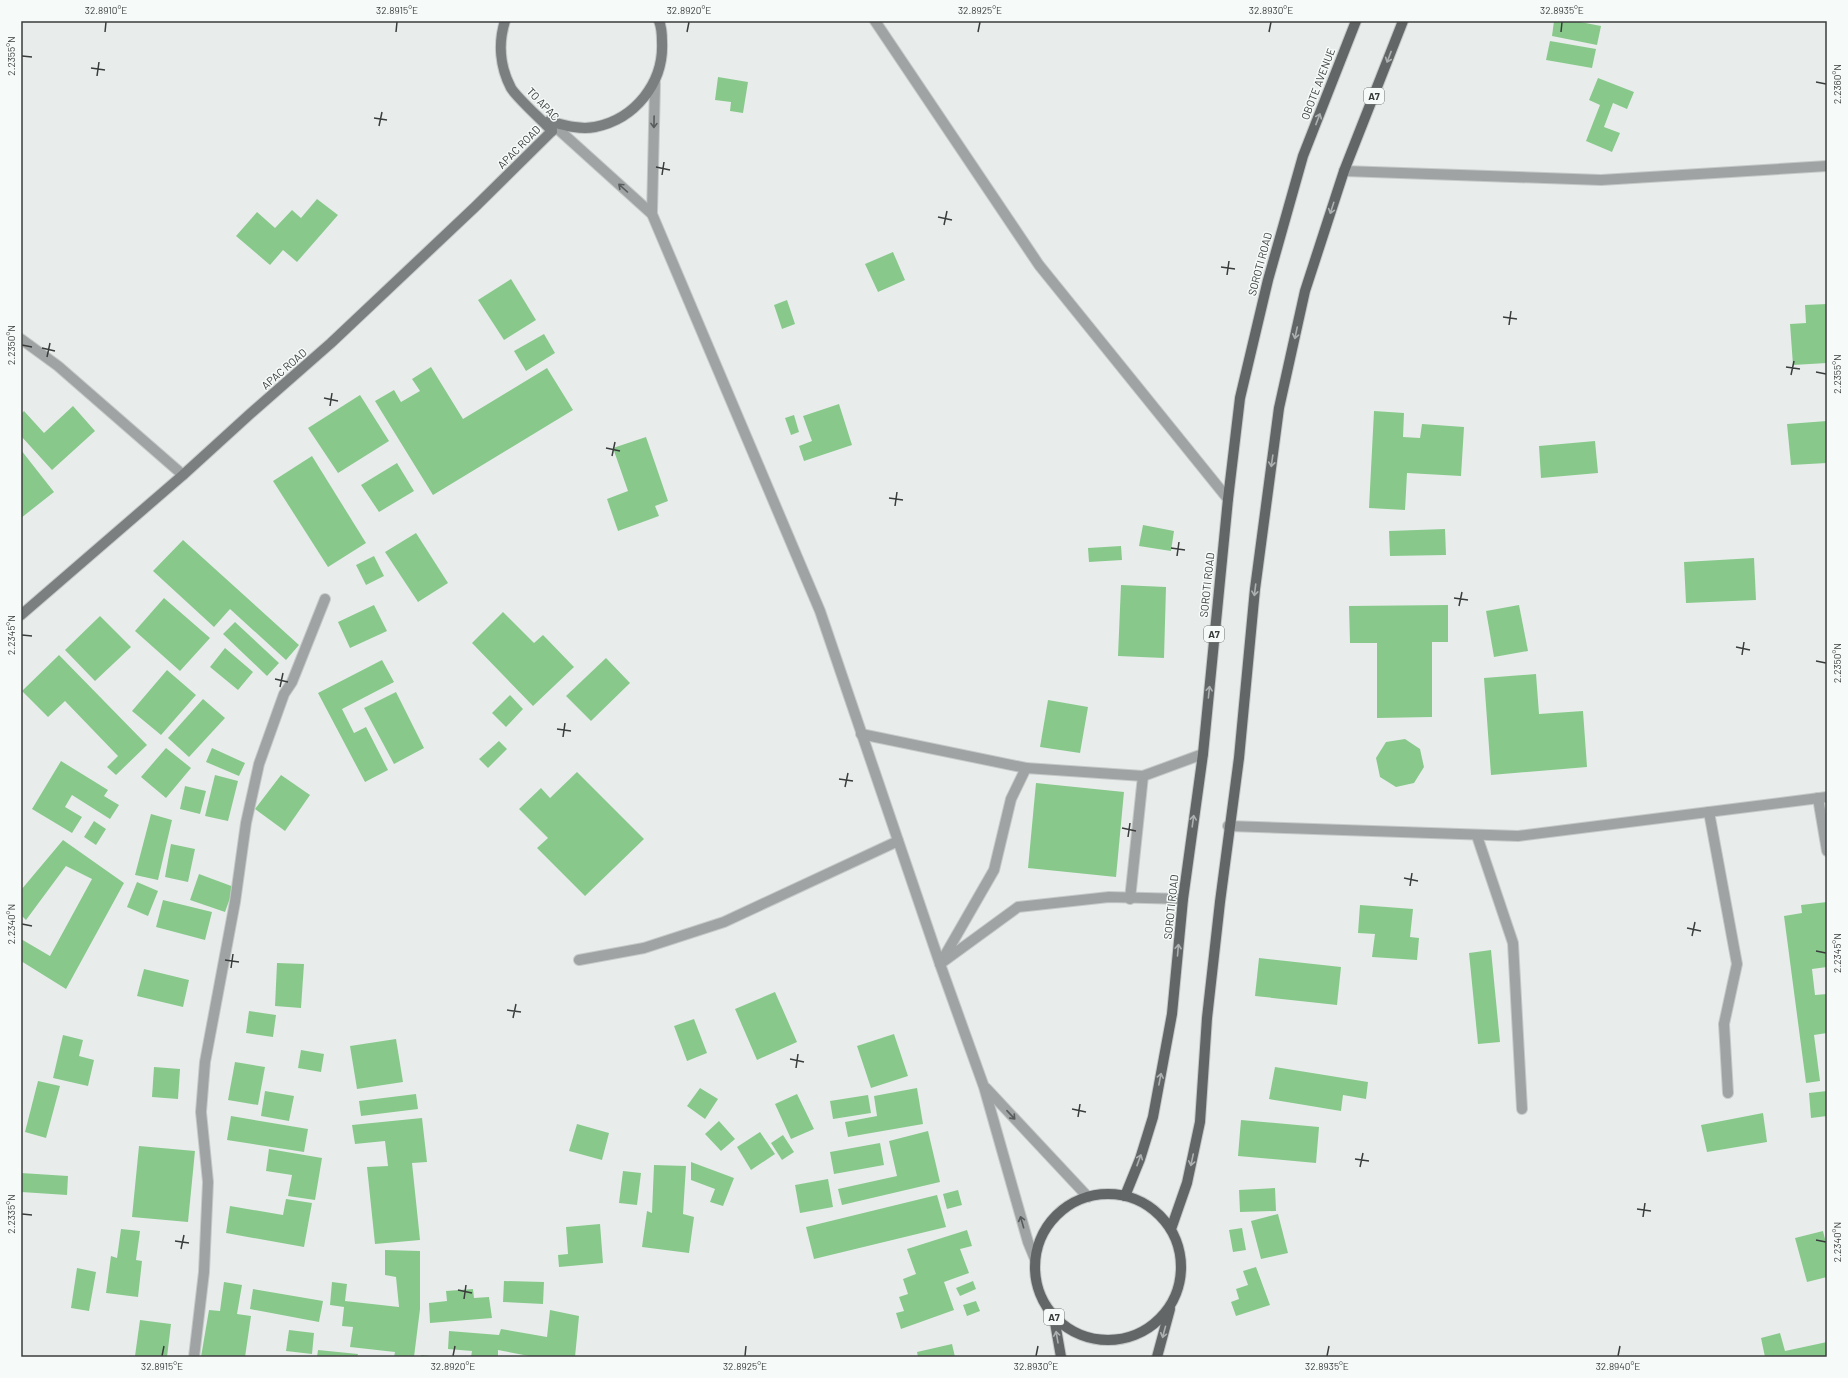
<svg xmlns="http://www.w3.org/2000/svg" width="1848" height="1378" font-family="Barlow,sans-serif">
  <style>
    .building { fill: #88c98b }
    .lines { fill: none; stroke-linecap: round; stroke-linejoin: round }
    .service-casing { stroke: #c5cac9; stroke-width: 12 }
    .minor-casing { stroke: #c5cac9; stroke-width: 12 }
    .tertiary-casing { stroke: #c5cac9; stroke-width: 12 }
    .secondary-casing { stroke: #c5cac9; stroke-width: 12 }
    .primary-casing { stroke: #c5cac9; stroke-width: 12 }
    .service { stroke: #a0a3a3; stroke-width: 10 }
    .minor { stroke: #a0a3a3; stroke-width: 10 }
    .tertiary { stroke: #a0a3a3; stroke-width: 10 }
    .secondary { stroke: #7c7f80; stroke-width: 10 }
    .primary { stroke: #626667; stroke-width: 10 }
    .oneway { stroke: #acb0b0 }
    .oneway2 { stroke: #595c5c }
    .ticks { fill: none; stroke: #3b3d3d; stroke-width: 1.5 }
    .labels { text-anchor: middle; stroke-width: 3; stroke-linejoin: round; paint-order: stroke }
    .shield { fill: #f6fbf9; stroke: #737675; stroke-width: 1 }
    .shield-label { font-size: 10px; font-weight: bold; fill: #3b3d3d }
    .street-label { font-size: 11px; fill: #3b3d3d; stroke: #f6fbf9 }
    .neatline { fill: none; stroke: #3b3d3d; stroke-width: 1.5 }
    .ticks-label { font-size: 10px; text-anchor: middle; fill: #3b3d3d }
  </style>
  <rect width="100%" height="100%" fill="#e8edec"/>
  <!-- building -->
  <g class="building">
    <polygon points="1554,21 1575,21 1601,26 1597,45 1552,36"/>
    <polygon points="1550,41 1596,49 1592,68 1546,60"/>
    <polygon points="718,77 748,82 743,113 730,111 731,102 715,100"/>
    <polygon points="1598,78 1634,92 1627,109 1613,103 1604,127 1620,133 1612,152 1586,141 1600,105 1589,100"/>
    <polygon points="317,199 338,215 297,262 283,250 270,265 236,236 257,212 275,228 292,210 301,218"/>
    <polygon points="893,252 905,280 878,292 865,264"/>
    <polygon points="511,279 536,320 504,340 478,300"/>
    <polygon points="787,300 795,324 782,329 774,305"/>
    <polygon points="1827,304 1827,363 1793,365 1790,324 1806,323 1805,305"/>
    <polygon points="544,334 555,353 526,371 514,351"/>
    <polygon points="431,367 463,419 547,368 573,410 433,495 375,401 394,390 401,402 420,391 412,379"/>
    <polygon points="360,395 389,441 338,473 308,428"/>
    <polygon points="839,404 852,445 804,461 799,446 812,441 803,416"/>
    <polygon points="73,406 95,431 52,470 21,436 21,414 24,411 44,433"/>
    <polygon points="1374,411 1404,413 1403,437 1420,438 1422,424 1464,427 1461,476 1407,473 1405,510 1369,508"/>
    <polygon points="794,415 799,432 791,435 785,418"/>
    <polygon points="1827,421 1827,463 1791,465 1787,424"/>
    <polygon points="646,437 668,501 655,506 659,516 618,531 607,499 628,491 613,448"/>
    <polygon points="1595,441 1598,473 1541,478 1539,446"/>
    <polygon points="21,450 54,492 21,518"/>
    <polygon points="312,456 366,543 328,567 273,481"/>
    <polygon points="397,463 414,491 379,512 361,485"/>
    <polygon points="1143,525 1174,531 1171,551 1139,546"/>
    <polygon points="1445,529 1446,555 1390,556 1389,531"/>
    <polygon points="416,533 448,583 418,602 385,552"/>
    <polygon points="183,540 299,645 286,660 230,609 214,627 153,571"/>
    <polygon points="1121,546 1122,560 1089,562 1088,548"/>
    <polygon points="374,556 384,576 366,585 356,565"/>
    <polygon points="1754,558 1756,600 1686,603 1684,562"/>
    <polygon points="1121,585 1166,587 1164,658 1118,656"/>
    <polygon points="164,598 210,638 180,671 135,631"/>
    <polygon points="374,605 387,631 350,648 338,622"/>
    <polygon points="1448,605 1448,642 1432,642 1432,717 1377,718 1377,643 1350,643 1349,606"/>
    <polygon points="1519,605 1528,651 1494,657 1486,611"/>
    <polygon points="503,612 534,643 543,635 574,667 533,706 472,643"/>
    <polygon points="100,616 131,647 95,681 65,650"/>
    <polygon points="235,622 279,663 267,676 223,634"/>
    <polygon points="225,648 253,672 238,690 210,667"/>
    <polygon points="59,655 147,745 116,775 107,767 118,756 65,701 48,717 22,691"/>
    <polygon points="606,658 630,683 591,721 566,696"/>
    <polygon points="382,660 394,682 342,709 354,733 366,727 388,770 365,782 318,693"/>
    <polygon points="167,670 196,695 161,735 132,711"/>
    <polygon points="1536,674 1539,714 1583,711 1587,767 1491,775 1484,678"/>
    <polygon points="396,692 424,748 394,764 364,708"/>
    <polygon points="510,695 523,709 506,727 492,713"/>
    <polygon points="203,699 225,718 189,757 168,738"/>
    <polygon points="1048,700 1088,707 1080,753 1040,747"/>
    <polygon points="1405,739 1420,749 1424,767 1414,783 1396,787 1380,777 1376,758 1386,742"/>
    <polygon points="499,741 507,749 488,768 479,759"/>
    <polygon points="166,748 191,768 166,798 141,777"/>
    <polygon points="212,748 245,763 239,776 206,762"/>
    <polygon points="61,761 108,790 104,796 119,805 110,819 72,795 65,807 82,817 72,833 32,809"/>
    <polygon points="577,772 644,839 585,896 537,848 548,838 519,809 541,788 550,798"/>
    <polygon points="215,775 238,781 228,821 205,816"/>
    <polygon points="281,775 310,795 285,831 255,809"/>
    <polygon points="1036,783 1124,792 1116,877 1028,868"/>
    <polygon points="185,786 206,791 200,814 180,809"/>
    <polygon points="151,814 172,820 158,880 135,875"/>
    <polygon points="94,821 106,829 96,845 84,837"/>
    <polygon points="63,840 124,883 66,989 21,961 21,939 50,956 92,879 66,866 26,920 21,915 21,890"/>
    <polygon points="171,844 195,849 188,882 165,877"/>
    <polygon points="199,874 234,887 225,912 190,900"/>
    <polygon points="137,882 158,891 148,916 127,907"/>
    <polygon points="163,900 212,912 205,940 156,927"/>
    <polygon points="1827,902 1827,967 1812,969 1815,995 1827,994 1827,1033 1814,1035 1820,1081 1806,1083 1784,916 1802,913 1801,905"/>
    <polygon points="1360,905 1413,909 1410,937 1419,938 1417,960 1372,957 1375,934 1358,933"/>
    <polygon points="1491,950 1500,1042 1478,1044 1469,953"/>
    <polygon points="1259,958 1341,967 1337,1005 1255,996"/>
    <polygon points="277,963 304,964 301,1008 275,1006"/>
    <polygon points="144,969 189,980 183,1007 137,996"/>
    <polygon points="775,992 797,1042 757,1060 735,1009"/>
    <polygon points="249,1011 276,1015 273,1037 246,1033"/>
    <polygon points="694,1019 707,1053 687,1061 674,1026"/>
    <polygon points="894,1034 908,1076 871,1088 857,1046"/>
    <polygon points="63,1035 83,1040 79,1056 94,1060 88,1086 53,1078"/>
    <polygon points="396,1039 403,1082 357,1089 350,1046"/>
    <polygon points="301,1050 324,1054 321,1072 298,1068"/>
    <polygon points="235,1062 265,1067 258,1105 228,1100"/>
    <polygon points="154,1067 180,1069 178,1099 152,1097"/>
    <polygon points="1275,1067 1368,1082 1366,1099 1343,1095 1341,1111 1269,1099"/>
    <polygon points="38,1081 60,1086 46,1138 25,1132"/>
    <polygon points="700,1088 718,1099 705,1119 687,1106"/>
    <polygon points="917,1088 923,1124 848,1137 845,1122 877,1116 874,1096"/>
    <polygon points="265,1091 294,1096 289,1121 261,1116"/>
    <polygon points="1827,1091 1827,1116 1811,1118 1809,1093"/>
    <polygon points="416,1094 418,1109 361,1116 359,1101"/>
    <polygon points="797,1094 814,1129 791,1139 775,1104"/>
    <polygon points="868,1095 871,1113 833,1119 830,1101"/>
    <polygon points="1763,1113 1767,1142 1707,1152 1701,1125"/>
    <polygon points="231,1116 308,1129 304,1152 227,1140"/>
    <polygon points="422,1118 427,1162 412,1163 420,1240 375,1244 367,1167 388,1166 385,1141 355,1144 352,1125"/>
    <polygon points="1241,1120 1319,1127 1316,1163 1238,1156"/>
    <polygon points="719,1121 735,1139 721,1151 705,1134"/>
    <polygon points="577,1124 609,1133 602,1160 569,1151"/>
    <polygon points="928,1131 940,1182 842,1205 838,1189 897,1176 889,1141"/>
    <polygon points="760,1132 775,1154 751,1170 737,1147"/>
    <polygon points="783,1135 794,1152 782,1160 771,1143"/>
    <polygon points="880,1143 884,1165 834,1174 830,1152"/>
    <polygon points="139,1146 195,1151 188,1222 132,1217"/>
    <polygon points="269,1149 322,1158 315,1200 288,1196 292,1175 266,1171"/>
    <polygon points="691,1162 734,1178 723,1206 710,1202 715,1189 691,1180"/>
    <polygon points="654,1165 686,1166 683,1214 694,1217 689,1253 642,1247 647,1211 652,1213"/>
    <polygon points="623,1171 641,1173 637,1205 619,1203"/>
    <polygon points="21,1173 68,1176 67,1195 21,1192"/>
    <polygon points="828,1179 833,1207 800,1213 795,1185"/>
    <polygon points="1275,1188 1276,1211 1240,1212 1239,1190"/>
    <polygon points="958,1190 962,1205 947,1209 943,1194"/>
    <polygon points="937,1195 946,1227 814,1259 806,1227"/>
    <polygon points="286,1199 312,1203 304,1247 226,1233 230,1206 283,1215"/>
    <polygon points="1278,1214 1288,1253 1261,1259 1251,1221"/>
    <polygon points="600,1224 603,1263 559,1267 558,1255 568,1254 566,1227"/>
    <polygon points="1242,1228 1246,1250 1233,1252 1229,1230"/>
    <polygon points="121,1229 140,1231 136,1260 142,1261 138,1297 106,1293 111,1256 117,1258"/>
    <polygon points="967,1230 972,1246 960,1249 969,1273 944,1282 954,1310 901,1329 896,1313 904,1311 899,1297 908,1294 903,1279 916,1274 907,1249"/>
    <polygon points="1823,1231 1827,1247 1827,1277 1807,1282 1795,1238"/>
    <polygon points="385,1250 420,1251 420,1309 414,1357 394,1357 395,1352 350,1347 353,1327 342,1326 344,1307 330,1305 332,1282 347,1284 345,1301 399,1307 396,1277 385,1275"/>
    <polygon points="1256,1267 1270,1305 1236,1316 1231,1302 1239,1299 1236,1289 1248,1285 1243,1271"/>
    <polygon points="77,1268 96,1272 89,1311 71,1308"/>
    <polygon points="504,1281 544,1282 543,1304 503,1302"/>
    <polygon points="973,1281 976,1289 960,1296 956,1288"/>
    <polygon points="224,1282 242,1285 237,1314 251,1316 245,1357 201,1357 209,1310 220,1311"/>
    <polygon points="253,1289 323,1301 319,1322 250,1309"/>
    <polygon points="473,1289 474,1298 489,1297 492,1318 430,1323 429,1303 447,1301 446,1291"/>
    <polygon points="976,1301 980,1311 967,1316 963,1305"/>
    <polygon points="550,1310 579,1316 575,1357 534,1357 498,1350 498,1357 471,1357 472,1351 448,1349 449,1331 499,1335 501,1329 547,1337"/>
    <polygon points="140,1320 171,1324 167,1357 135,1356"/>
    <polygon points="289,1330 314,1333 312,1354 286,1351"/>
    <polygon points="1780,1333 1785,1351 1827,1342 1827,1357 1765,1357 1761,1338"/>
    <polygon points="952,1344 955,1357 918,1357 917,1352"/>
    <polygon points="318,1350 358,1354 357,1357 317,1357"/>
    <polygon points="421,1355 431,1356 431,1357 421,1357"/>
  </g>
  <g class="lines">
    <!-- service casing -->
    <g class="service-casing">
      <g id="service">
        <polyline points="875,21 1039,265 1228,499"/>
        <polyline points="861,734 1026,768"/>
        <polyline points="1818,798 1827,851"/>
        <polyline points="1709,812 1737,964 1724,1024 1728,1093"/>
        <polyline points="1477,836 1513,943 1522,1109"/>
        <polyline points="1130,899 1143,776"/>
        <polyline points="1183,899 1109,897 1018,907 940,964 994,870 1011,799 1026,768 1143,776 1203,754"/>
        <polyline points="579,960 644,948 724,922 898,841"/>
      </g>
    </g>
    <!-- minor casing -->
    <g class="minor-casing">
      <g id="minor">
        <polyline points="1344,171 1601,180 1827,166"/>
        <polyline points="21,339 58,366 183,475"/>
        <polyline points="1228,826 1518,836 1827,797"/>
        <polyline points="194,1357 204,1272 208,1182 201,1112 205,1062 235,902 246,823 259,764 284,694 292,682 325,599"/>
      </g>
    </g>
    <!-- tertiary casing -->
    <g class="tertiary-casing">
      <g id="tertiary">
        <polyline points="549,121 652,214 663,240 820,611 940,964 984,1087 1028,1242 1035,1259"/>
        <polyline points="652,214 655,83"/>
        <polyline points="986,1088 1088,1197"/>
      </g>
    </g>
    <!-- secondary casing -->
    <g class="secondary-casing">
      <g id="secondary">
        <path d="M 505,21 C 498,43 500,67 511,88 C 517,98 543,121 552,131 L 549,121 C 564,125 579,130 595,127 C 635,119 664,83 662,42 C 662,34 662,28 659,21"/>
        <polyline points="21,615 183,475 250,414 331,343 475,207 552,131"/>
      </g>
    </g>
    <!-- primary casing -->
    <g class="primary-casing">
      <g id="primary">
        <circle cx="1108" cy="1267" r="73"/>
        <polyline points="1125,1196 1140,1159 1153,1117 1172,1014 1183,899 1203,754 1228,499 1240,398 1268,280 1303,156 1356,21"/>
        <polyline points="1171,1229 1187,1183 1200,1122 1207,1018 1220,902 1239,758 1255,589 1279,408 1305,291 1344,171 1403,21"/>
        <polyline points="1054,1317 1061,1357"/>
        <polyline points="1157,1357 1170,1309"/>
      </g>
    </g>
    <!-- service -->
    <use href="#service" class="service"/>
    <!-- minor -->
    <use href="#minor" class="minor"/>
    <!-- tertiary -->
    <use href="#tertiary" class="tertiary"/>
    <!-- secondary -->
    <use href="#secondary" class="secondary"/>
    <!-- primary -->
    <use href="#primary" class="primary"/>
  </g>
  <!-- one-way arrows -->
  <defs><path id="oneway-shaft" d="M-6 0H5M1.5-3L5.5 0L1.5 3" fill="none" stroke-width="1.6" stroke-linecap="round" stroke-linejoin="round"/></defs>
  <g class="oneway">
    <use href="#oneway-shaft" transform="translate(1389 57) rotate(111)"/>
    <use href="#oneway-shaft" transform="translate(1318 119) rotate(-69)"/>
    <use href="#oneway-shaft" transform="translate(1332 208) rotate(108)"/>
    <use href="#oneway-shaft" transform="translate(1296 333) rotate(102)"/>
    <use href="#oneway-shaft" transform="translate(1272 461) rotate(98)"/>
    <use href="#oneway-shaft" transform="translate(1255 590) rotate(97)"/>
    <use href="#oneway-shaft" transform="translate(1209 692) rotate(-84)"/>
    <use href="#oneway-shaft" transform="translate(1193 821) rotate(-82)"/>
    <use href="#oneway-shaft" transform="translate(1178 950) rotate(-85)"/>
    <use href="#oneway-shaft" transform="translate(1160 1079) rotate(-79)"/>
    <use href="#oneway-shaft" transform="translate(1139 1160) rotate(-70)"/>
    <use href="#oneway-shaft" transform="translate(1192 1160) rotate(102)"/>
    <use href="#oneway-shaft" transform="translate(1164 1332) rotate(105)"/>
    <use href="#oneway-shaft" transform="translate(1057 1337) rotate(-100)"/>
  </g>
  <g class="oneway2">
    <use href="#oneway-shaft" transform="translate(654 122) rotate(91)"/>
    <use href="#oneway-shaft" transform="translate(623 188) rotate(-138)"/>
    <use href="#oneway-shaft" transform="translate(1011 1115) rotate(47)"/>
    <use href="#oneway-shaft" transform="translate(1022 1222) rotate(-106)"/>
  </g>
  <!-- ticks -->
  <path class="ticks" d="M 105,32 L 106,22M 396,32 L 397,22M 687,32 L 689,22M 978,32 L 980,22M 1269,32 L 1271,22M 1561,32 L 1562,22M 22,56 L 32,57M 91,68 L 105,70M 97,76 L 99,62M 1816,82 L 1826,84M 374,118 L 387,120M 379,126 L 382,112M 656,167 L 670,170M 662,175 L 664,162M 938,217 L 952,220M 944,225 L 947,211M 1221,267 L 1235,269M 1227,275 L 1229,261M 1503,317 L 1517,319M 1509,325 L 1511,311M 22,345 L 32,347M 42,348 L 55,351M 47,357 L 50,343M 1786,367 L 1800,369M 1816,372 L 1826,374M 1791,375 L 1794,361M 324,398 L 338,401M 330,406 L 332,393M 606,448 L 620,451M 612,456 L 615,442M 889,498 L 903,500M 895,506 L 897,492M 1171,548 L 1185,550M 1177,556 L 1179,542M 1454,598 L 1468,600M 1459,606 L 1462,592M 22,635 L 32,636M 1736,647 L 1750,650M 1742,655 L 1744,642M 1816,661 L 1826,663M 275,679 L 288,682M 280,687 L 283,673M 557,729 L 571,731M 563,737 L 565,723M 839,779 L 853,781M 845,787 L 848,773M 1122,828 L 1136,831M 1128,837 L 1130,823M 1404,878 L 1418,881M 1410,886 L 1412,873M 22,924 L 32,926M 1687,928 L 1701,931M 1692,936 L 1695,922M 1816,951 L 1826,953M 225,960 L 239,962M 231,968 L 233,954M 507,1010 L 521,1012M 513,1018 L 516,1004M 790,1059 L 804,1062M 796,1068 L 798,1054M 1072,1109 L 1086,1112M 1078,1117 L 1080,1104M 1355,1159 L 1369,1161M 1360,1167 L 1363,1153M 1637,1209 L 1651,1211M 22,1214 L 32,1215M 1643,1217 L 1645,1203M 1816,1240 L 1826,1242M 175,1241 L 189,1243M 181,1249 L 184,1235M 458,1290 L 472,1293M 464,1299 L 466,1285M 162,1356 L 164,1346M 453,1356 L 455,1346M 745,1356 L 746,1346M 1036,1356 L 1038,1346M 1327,1356 L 1329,1346M 1618,1356 L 1620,1346"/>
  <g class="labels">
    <!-- shield labels -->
    <g class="shield">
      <rect x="1364" y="88" width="20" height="16" rx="3"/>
      <rect x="1204" y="626" width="20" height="16" rx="3"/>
      <rect x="1044" y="1309" width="20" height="16" rx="3"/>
    </g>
    <g class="shield-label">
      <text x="1374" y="100">A7</text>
      <text x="1214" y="638">A7</text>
      <text x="1054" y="1321">A7</text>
    </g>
    <!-- street labels -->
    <g class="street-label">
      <text transform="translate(1318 84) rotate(-69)" y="4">OBOTE AVENUE</text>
      <text transform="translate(543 104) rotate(46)" y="4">TO APAC</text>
      <text transform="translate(519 147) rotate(-45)" y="4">APAC ROAD</text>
      <text transform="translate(1260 264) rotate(-75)" y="4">SOROTI ROAD</text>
      <text transform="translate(284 369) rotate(-41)" y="4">APAC ROAD</text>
      <text transform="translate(1207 585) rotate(-84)" y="4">SOROTI ROAD</text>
      <text transform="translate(1171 907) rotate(-84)" y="4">SOROTI ROAD</text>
    </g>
  </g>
  <!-- border -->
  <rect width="1848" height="1378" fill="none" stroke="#f6fbf9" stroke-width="44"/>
  <rect x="22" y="22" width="1804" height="1334" class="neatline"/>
  <g class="ticks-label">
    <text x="106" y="14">32.8910°E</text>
    <text x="397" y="14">32.8915°E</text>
    <text x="689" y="14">32.8920°E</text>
    <text x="980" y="14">32.8925°E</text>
    <text x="1271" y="14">32.8930°E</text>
    <text x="1562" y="14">32.8935°E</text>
    <text transform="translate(11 56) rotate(-90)" y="4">2.2355°N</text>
    <text transform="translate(1837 84) rotate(-90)" y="4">2.2360°N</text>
    <text transform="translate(11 345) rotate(-90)" y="4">2.2350°N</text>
    <text transform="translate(1837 374) rotate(-90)" y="4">2.2355°N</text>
    <text transform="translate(11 635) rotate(-90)" y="4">2.2345°N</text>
    <text transform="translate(1837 663) rotate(-90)" y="4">2.2350°N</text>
    <text transform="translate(11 924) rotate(-90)" y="4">2.2340°N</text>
    <text transform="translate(1837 953) rotate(-90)" y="4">2.2345°N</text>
    <text transform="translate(11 1214) rotate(-90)" y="4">2.2335°N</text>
    <text transform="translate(1837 1242) rotate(-90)" y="4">2.2340°N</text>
    <text x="162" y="1370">32.8915°E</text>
    <text x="453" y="1370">32.8920°E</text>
    <text x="745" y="1370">32.8925°E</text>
    <text x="1036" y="1370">32.8930°E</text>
    <text x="1327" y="1370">32.8935°E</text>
    <text x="1618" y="1370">32.8940°E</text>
  </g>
</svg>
